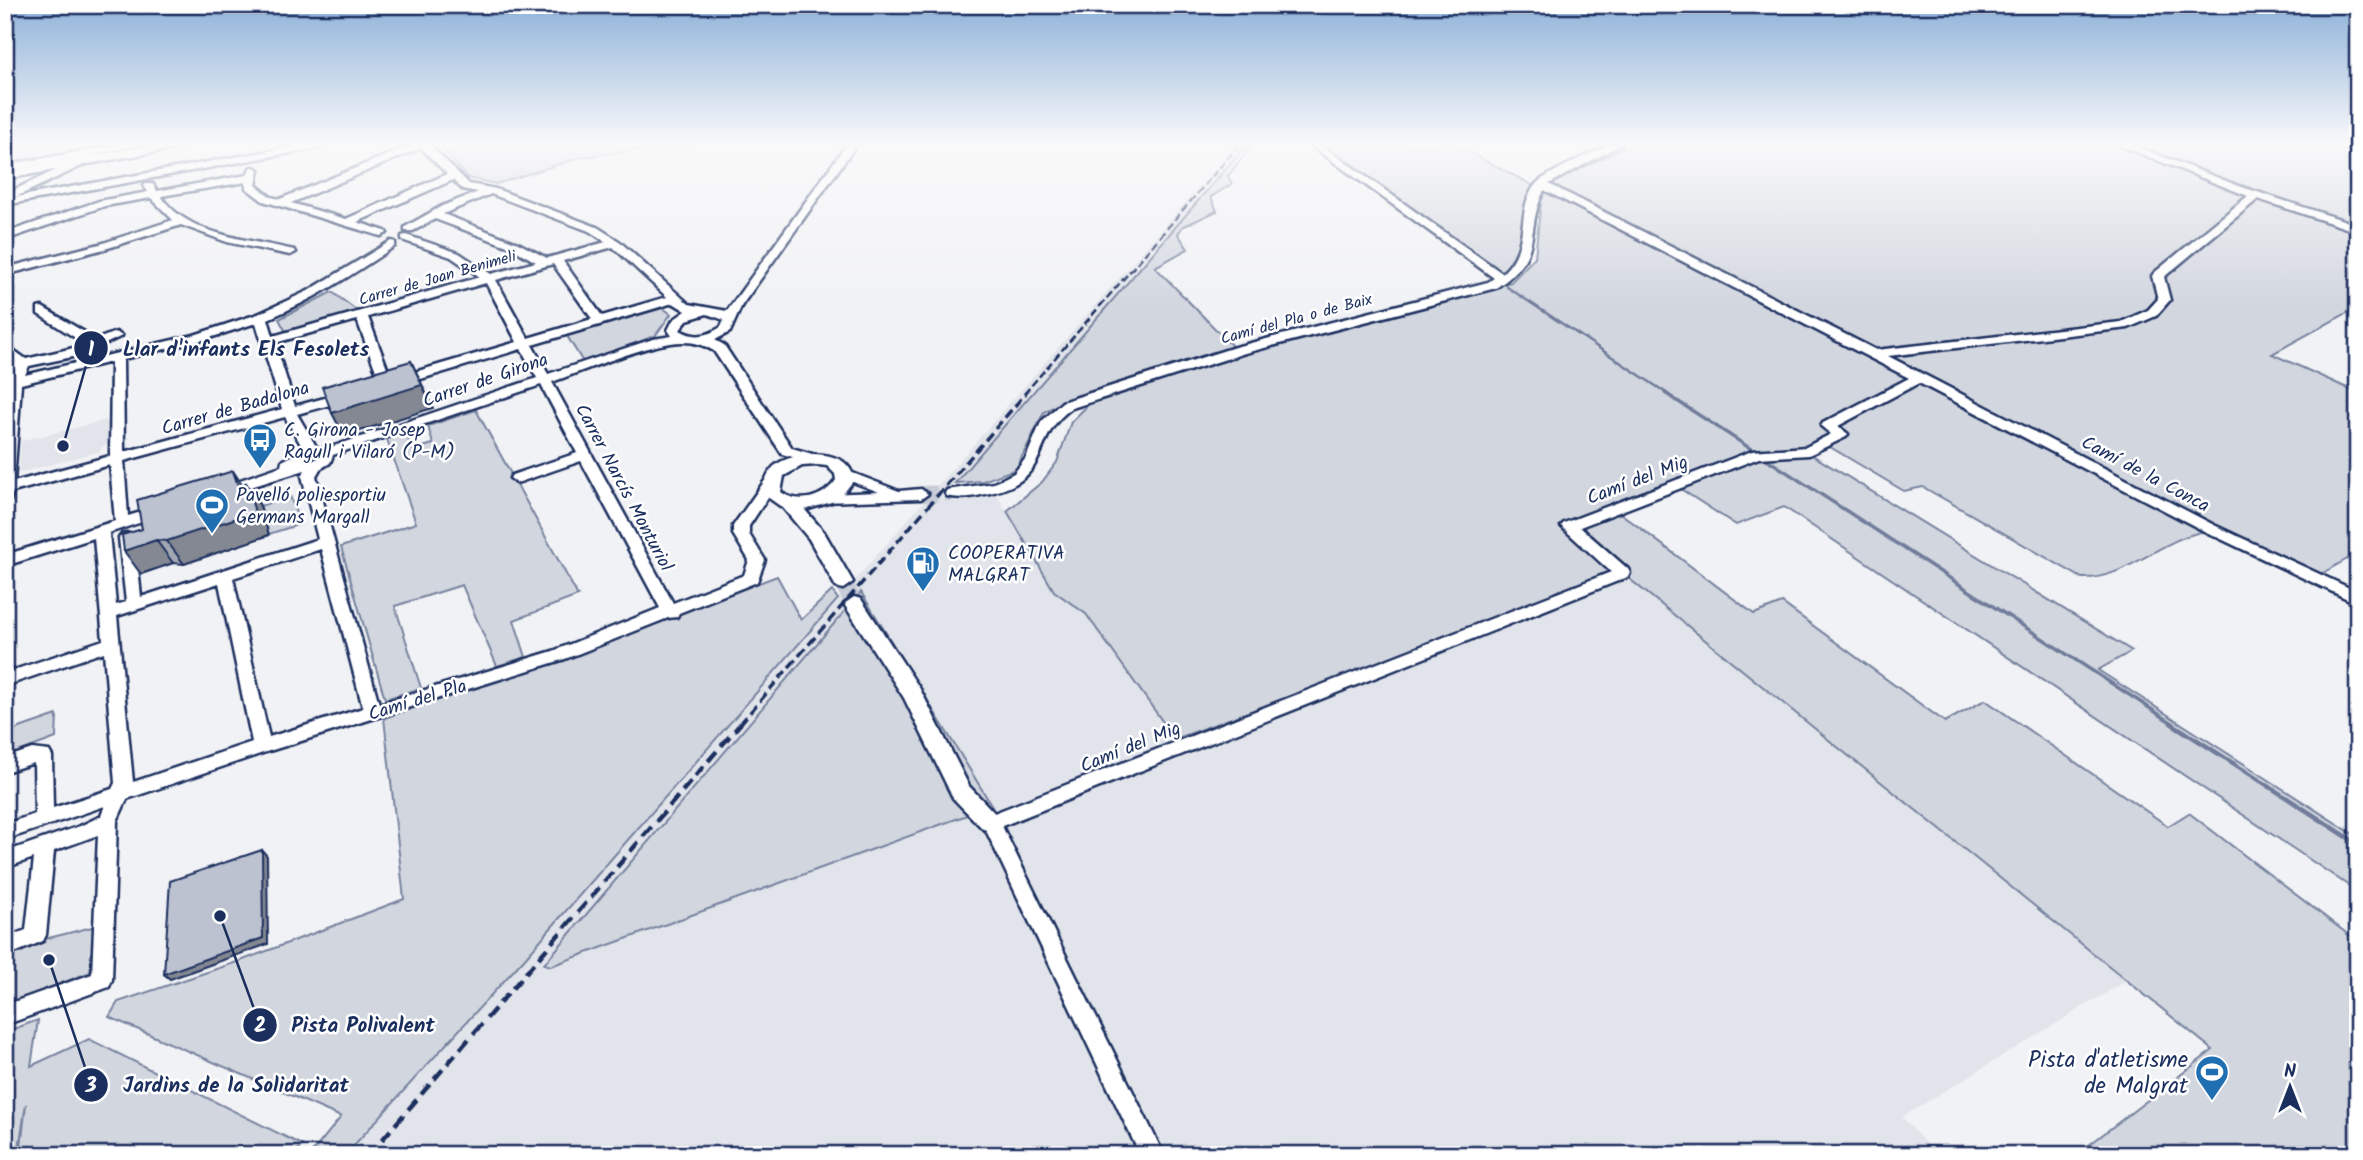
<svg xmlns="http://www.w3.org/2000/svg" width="2363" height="1160" font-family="Kalam,sans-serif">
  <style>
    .built { fill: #e1e4ea; fill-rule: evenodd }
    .green { fill: #d2d6df; stroke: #76829e; stroke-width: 2 }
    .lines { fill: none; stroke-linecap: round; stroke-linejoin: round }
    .stream-far2 { stroke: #707c9a; stroke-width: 2.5 }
    .stream-far1 { stroke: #707c9a; stroke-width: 3.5 }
    .stream { stroke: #707c9a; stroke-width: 4.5 }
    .minor-tunnel { stroke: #c6cbd7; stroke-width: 16; stroke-dasharray: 16 8; stroke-linecap: butt }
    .tertiary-tunnel { stroke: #c6cbd7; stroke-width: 18; stroke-dasharray: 18 10; stroke-linecap: butt }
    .minor-casing { stroke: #1b2f5e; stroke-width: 5 }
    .tertiary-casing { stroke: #1b2f5e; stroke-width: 5 }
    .minor { fill: #fff; fill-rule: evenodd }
    .tertiary { fill: #fff; fill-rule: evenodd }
    .rail-far2 { stroke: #1b2f5e; stroke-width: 2.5; stroke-dasharray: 8 3.5; stroke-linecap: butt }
    .rail-far1 { stroke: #1b2f5e; stroke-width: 3.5; stroke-dasharray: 10 5; stroke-linecap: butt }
    .rail { stroke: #1b2f5e; stroke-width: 4.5; stroke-dasharray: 13 7; stroke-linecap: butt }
    .wall { fill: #a2a7b3; stroke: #1b2f5e; stroke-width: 2 }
    .shaded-wall { fill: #848892; stroke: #1b2f5e; stroke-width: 2 }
    .building { fill: #bcc2d0; stroke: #1b2f5e; stroke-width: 2 }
    .labels { text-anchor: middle; stroke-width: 5; stroke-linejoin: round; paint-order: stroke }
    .far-street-label { font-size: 16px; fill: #1b2f5e; stroke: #fff }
    .street-label { font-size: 19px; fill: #1b2f5e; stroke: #fff }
    .poi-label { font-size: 19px; fill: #1b2f5e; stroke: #fff; text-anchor: start }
    .near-poi-label { font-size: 23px; fill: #1b2f5e; stroke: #fff; text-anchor: end }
    .leader { fill: none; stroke: #1b2f5e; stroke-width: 2.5 }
    .callout-dot { fill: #1b2f5e; stroke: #fff; stroke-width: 2.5 }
    .mark-label { font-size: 21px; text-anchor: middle; font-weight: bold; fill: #fff }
    .callout-label { font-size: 21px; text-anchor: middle; font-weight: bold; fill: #1b2f5e; stroke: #fff; stroke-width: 5; stroke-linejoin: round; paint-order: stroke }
  </style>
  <rect width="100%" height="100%" fill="#f1f2f5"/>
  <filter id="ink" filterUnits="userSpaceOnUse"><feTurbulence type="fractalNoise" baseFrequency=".0143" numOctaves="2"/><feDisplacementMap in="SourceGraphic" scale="14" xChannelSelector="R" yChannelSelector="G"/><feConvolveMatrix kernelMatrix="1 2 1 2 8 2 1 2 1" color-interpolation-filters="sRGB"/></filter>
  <g filter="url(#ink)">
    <!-- built -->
    <g class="built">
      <polygon points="5,144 157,144 5,171"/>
      <path d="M 1236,144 L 1247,144 L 942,498 L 980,499 L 997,495 L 1054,591 L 1086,614 L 1174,738 L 1622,573 L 2126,981 L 1902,1117 L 1936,1155 L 345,1155 L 524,959 ZM 860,592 L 991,806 L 551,966 L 545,964 Z"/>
      <polygon points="111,419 108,424 108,445 101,447 101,451 19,473 21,441"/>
    </g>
    <!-- green -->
    <g class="green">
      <polygon points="439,144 692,144 582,157 496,184 468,178"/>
      <polygon points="1247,144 1253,144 1228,176 1232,184 1211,197 1217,211 1182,227 1178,234 1188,249 1155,267 1233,347 1066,400 1044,412 1016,469 983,481 955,483"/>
      <path d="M 1322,144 L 1454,144 L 1532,185 C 1525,215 1524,251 1500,274 Z"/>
      <path d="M 1631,144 L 2116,144 L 2200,178 L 2358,232 L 2358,307 L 2272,354 L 2358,393 L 2358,553 L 2319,575 L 2208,531 C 2163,536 2127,580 2082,578 L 1923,487 L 1904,491 L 1830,447 L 1809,453 L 2132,651 L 2098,670 L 2353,834 L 2358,831 L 2358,892 L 1784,507 L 1736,525 L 1679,488 L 1615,509 L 1754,614 L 1782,603 L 1945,722 L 1985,700 L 2168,826 L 2189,813 L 2358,942 L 2355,958 L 2358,960 L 2358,1155 L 2076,1155 L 2213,1050 L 1622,573 L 1175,739 L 1086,614 L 1054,591 L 1007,511 L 1042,482 L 1057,462 L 1071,422 L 1094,399 L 1241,352 L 1511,282 L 1535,257 L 1541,201 L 1550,184 Z"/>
      <polygon points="2132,144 2358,144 2358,226 2258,192"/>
      <polygon points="332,292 359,312 286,332 279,319"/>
      <polygon points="663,308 671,314 655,336 583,362 567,336"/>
      <polygon points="476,410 578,596 514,620 526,657 497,666 462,585 395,606 421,688 385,699 341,547 416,523 387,439 406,433 412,450 433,444 428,426"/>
      <polygon points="290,496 300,524 269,534 260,506"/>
      <polygon points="777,576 801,620 832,591 838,599 524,959 345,1155 310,1155 341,1117 109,1017 118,1002 243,960 404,899 384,718 583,651"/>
      <polygon points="861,592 992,806 551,966 544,964"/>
      <polygon points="57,715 56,738 5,757 5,733"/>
      <polygon points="96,926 93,971 5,1005 5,949"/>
      <polygon points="38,1020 31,1066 89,1039 302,1145 294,1155 20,1155 26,1104 18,1155 5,1155 5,1032"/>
    </g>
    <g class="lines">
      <!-- stream-far2 -->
      <polyline class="stream-far2" points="1507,287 1668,394"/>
      <!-- stream-far1 -->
      <polyline class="stream-far1" points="1665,393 2174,724"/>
      <!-- stream -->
      <polyline class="stream" points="2171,723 2358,844"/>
      <!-- minor-tunnel -->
      <polyline class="minor-tunnel" points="921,494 952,493"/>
      <!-- tertiary-tunnel -->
      <polyline class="tertiary-tunnel" points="843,582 854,604"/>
      <!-- minor casing -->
      <g class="minor-casing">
        <g id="minor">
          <polygon points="123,144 144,144 89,156 93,159 92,161 16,197 307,144 328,144 323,147 5,205 5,199 10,198 6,195 7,193 84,157 5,171 5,165"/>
          <path d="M 414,144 L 429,144 L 469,184 L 496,189 L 597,227 L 619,241 L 689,304 L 727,311 L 847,144 L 857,144 L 742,305 L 730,332 L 715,340 L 724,345 L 792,448 L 819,456 L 821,459 L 814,463 L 782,454 L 714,351 C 704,345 695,342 684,342 C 654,341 583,371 552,382 L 673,603 L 744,575 L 749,560 L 733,534 L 733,526 L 766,479 L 776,479 L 778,482 L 749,526 L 749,534 L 765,560 L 757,582 L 679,613 L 677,617 L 668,618 L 565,659 L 266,752 L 127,799 L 117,821 L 112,980 L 109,987 L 5,1025 L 5,1005 L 92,974 L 98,835 L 54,851 L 46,935 L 43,941 L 5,957 L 5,938 L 26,930 L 34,858 L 5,868 L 5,852 L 80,826 L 101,816 L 105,806 L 5,840 L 5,824 L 35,814 L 34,763 L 5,772 L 5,758 L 32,749 L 49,751 L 52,756 L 53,808 L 112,789 L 115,783 L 104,652 L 5,686 L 5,673 L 103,640 L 94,538 L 5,566 L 5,555 L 115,521 L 110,465 L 13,492 L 10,501 L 5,503 L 8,388 L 5,389 L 5,381 L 10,379 L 15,370 L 5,372 L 5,364 L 14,362 L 5,355 L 5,344 L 26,359 L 82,346 L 77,339 L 38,314 L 38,308 L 42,307 L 86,333 L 92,341 L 116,332 L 122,336 L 82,355 L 29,366 L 25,375 L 194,335 L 258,314 L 308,291 L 391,241 L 395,242 L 395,246 C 354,274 313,300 268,319 L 273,336 L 480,277 L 451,257 L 402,240 L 402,236 L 406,235 L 459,253 L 491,274 L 536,262 L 510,247 L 435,219 L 413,231 L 405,231 L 405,227 L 442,206 L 478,192 L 462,189 L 453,180 L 357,222 L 385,231 L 387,233 L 381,236 L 263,201 L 246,188 L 246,182 L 161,196 C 188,237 251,239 294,250 L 296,252 L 290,255 L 227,242 L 181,225 L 108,248 L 5,275 L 5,268 L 100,244 L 173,220 L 151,198 L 105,206 L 5,240 L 5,233 L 99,201 L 148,192 L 144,186 L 145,184 L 153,184 L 157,191 L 247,175 L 250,168 L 254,167 L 259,170 L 256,185 L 271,197 L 280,199 ZM 421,148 L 447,174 L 346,219 L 291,203 ZM 491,194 L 589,231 L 606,242 L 547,258 L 518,243 L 443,214 ZM 613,247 L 667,297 L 602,316 L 563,261 ZM 553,264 L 592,319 L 528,338 L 496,280 ZM 486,283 L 517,342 L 394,378 L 392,381 L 368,317 ZM 673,303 L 686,311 L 673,320 L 668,330 L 672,336 L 653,339 L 548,374 L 532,345 ZM 707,314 L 724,320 L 721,327 C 707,336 695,339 680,330 L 687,320 ZM 357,320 L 382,387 L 392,387 L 392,381 L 399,385 L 404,384 L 521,349 L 537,378 L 325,449 L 317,448 L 297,414 L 352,399 L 354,396 L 347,392 L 295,406 L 275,343 ZM 256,323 L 282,409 L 124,452 L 123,359 L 203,340 ZM 111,362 L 110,456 L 14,482 L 21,384 ZM 541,385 L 577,453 L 512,475 L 510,478 L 517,483 L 581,461 L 660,608 L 553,651 L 379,704 L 316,476 L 320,469 L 330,463 L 333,455 ZM 285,417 L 304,450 L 282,461 L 281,466 L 217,488 L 215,491 L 222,496 L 305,470 L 302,476 L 318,539 L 141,597 L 135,538 L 127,533 L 122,534 L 119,538 L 126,602 L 116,605 L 109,533 L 166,514 L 168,511 L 161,506 L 128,516 L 124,461 ZM 314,456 L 318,458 L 312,461 L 305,461 ZM 321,549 L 363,708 L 269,737 L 233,578 ZM 219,583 L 252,742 L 133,782 L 117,616 Z"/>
          <path d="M 1309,144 L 1320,144 L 1502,273 C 1533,247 1514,207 1537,183 C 1545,174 1596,151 1610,144 L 1622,144 L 1549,184 L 1876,350 L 2121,322 L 2148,310 L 2158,299 L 2152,276 L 2154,273 L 2248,196 L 2116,144 L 2130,144 L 2239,186 L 2358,225 L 2358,232 L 2258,199 L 2164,277 L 2170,300 L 2156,316 L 2128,328 L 1888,356 L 2214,525 L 2358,592 L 2358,604 L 2204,531 L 1919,383 L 1838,426 L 1848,434 L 1846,437 L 1809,455 L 1759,458 L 1580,527 L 1628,569 L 1630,573 L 1628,577 L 1002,826 L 1164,1155 L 1140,1155 L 982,822 L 984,817 L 1611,572 L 1564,529 L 1561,526 L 1564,523 L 1752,451 L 1806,447 L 1831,434 L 1821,426 L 1823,423 L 1909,378 L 1544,190 C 1523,234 1546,254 1496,288 L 1245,353 L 1072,408 C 1029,438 1055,478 990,493 C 977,496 960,500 947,496 L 945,493 L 947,490 L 994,483 L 1014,473 L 1026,458 L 1041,422 L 1062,402 L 1235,347 L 1488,282 L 1494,278 Z"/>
          <polygon points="845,470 899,491 921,489 928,494 921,499 821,502 819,499 821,496 826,494 879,492 840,477 838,474"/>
        </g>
      </g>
      <!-- tertiary casing -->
      <g class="tertiary-casing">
        <g id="tertiary">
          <polygon points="157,144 183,144 177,148 5,179 5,171"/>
          <path d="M 810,454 C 829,454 851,458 854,480 L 838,500 L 805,510 L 824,532 L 853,582 L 843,589 L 836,587 L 809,539 L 783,508 L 763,494 C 765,464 782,458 810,454 ZM 818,465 L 827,466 L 835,474 L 836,480 C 824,498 799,505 781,492 L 784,476 L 802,466 Z"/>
          <polygon points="854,597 861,599 920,689 969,786 1003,822 999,829 991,831 983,829 953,798 904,698 844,604"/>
        </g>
      </g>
      <!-- minor -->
      <use href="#minor" class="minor"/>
      <!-- tertiary -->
      <use href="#tertiary" class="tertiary"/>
      <!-- rail-far2 -->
      <polyline class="rail-far2" points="1024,394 1240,144"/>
      <!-- rail-far1 -->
      <polyline class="rail-far1" points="740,724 1026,393"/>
      <!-- rail -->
      <polyline class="rail" points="369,1155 741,723"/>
    </g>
    <!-- wall -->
    <polygon class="wall" points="233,471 242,485 246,483 260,506 269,535 184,564 173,563 141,574 142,529"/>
    <!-- shaded-wall -->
    <g class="shaded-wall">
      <polygon points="411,361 433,408 344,436 332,413"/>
      <polygon points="233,471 248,494 238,486"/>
      <polygon points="246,483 260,506 269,535 184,564 167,541"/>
      <polygon points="156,540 173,563 141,574 124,551"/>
      <polygon points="262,850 267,856 268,944 170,979 164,974"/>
    </g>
    <!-- building -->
    <g class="building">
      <polygon points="411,361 422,385 332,413 322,387"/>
      <polygon points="233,471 238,486 246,483 255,512 167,541 156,540 124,551 122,535 142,529 137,500"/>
      <polygon points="262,850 263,938 164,974 170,881"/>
    </g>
  </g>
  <!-- sky -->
  <linearGradient id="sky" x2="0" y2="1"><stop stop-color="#8eb2d9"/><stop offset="0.47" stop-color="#f9f9fa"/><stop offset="1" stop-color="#f9f9fa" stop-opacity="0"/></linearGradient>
  <rect width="2363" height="306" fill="url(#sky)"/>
  <!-- icons -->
  <defs>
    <g id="bus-pin" transform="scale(1.75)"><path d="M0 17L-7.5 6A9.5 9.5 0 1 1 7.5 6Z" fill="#1f6fb2" stroke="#fff"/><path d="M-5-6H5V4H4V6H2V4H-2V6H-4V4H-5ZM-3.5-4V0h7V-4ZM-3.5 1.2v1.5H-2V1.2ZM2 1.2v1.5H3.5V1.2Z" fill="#fff"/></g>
    <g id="stadium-pin" transform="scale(1.75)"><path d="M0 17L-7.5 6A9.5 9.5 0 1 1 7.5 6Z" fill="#1f6fb2" stroke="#fff"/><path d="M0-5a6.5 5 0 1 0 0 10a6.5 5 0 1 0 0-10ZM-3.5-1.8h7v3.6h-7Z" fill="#fff"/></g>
    <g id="fuel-pin" transform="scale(1.75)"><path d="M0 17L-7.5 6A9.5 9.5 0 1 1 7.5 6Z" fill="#1f6fb2" stroke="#fff"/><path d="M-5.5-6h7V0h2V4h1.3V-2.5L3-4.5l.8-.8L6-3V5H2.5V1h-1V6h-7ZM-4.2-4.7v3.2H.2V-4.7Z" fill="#fff"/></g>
  </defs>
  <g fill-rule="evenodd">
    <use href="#bus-pin" x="260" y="440"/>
    <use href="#stadium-pin" x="212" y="505"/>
    <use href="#fuel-pin" x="923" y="563"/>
    <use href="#stadium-pin" x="2212" y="1072"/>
  </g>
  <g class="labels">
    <!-- far-street labels -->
    <g class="far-street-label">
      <text transform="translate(437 277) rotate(-16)" y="6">Carrer de Joan Benimeli</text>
      <text transform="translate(1296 318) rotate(-15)" y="6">Camí del Pla o de Baix</text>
    </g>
    <!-- street labels -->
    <g class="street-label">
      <text transform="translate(485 379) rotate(-19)" y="7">Carrer de Girona</text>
      <text transform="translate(235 407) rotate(-16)" y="7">Carrer de Badalona</text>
      <text transform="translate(2146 473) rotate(28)" y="7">Camí de la Conca</text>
      <text transform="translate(1637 479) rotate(-21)" y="7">Camí del Mig</text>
      <text transform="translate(625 487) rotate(62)" y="7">Carrer Narcís Monturiol</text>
      <text transform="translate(417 699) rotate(-17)" y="7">Camí del Pla</text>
      <text transform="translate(1130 746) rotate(-22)" y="7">Camí del Mig</text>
    </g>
    <!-- poi labels -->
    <g class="poi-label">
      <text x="284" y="436">C. Girona - Josep<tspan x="284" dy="22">Ragull i Vilaró (P-M)</tspan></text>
      <text x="236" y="501">Pavelló poliesportiu<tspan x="236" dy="22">Germans Margall</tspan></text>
      <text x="948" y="559">COOPERATIVA<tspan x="948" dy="22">MALGRAT</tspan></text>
    </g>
    <!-- near-poi labels -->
    <g class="near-poi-label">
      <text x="2188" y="1067">Pista d'atletisme<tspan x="2188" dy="26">de Malgrat</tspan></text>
    </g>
  </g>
  <!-- callouts -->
  <path class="leader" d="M63 446L91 348M220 916L260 1025M49 960L91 1085"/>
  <g class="callout-dot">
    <circle cx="63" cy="446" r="7"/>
    <circle cx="220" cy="916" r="7"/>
    <circle cx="49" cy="960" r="7"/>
    <circle cx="91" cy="348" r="18"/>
    <circle cx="260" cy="1025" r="18"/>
    <circle cx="91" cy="1085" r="18"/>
  </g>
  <g class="mark-label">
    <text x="91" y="356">1</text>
    <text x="260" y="1032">2</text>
    <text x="91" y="1092">3</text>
  </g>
  <g class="callout-label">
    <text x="246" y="356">Llar d'infants Els Fesolets</text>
    <text x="363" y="1032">Pista Polivalent</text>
    <text x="236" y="1092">Jardins de la Solidaritat</text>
  </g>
  <!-- margin -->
  <rect width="2363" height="1160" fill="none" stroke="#fff" stroke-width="28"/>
  <rect x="14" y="14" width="2335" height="1132" fill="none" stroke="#1b2f5e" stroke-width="2.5" filter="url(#ink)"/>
  <!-- north arrow -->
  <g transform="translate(2290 1087)" stroke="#ffffff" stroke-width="5" paint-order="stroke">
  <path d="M0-5L12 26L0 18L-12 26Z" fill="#1b2f5e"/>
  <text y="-10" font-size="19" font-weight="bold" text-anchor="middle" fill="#1b2f5e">N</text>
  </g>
</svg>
